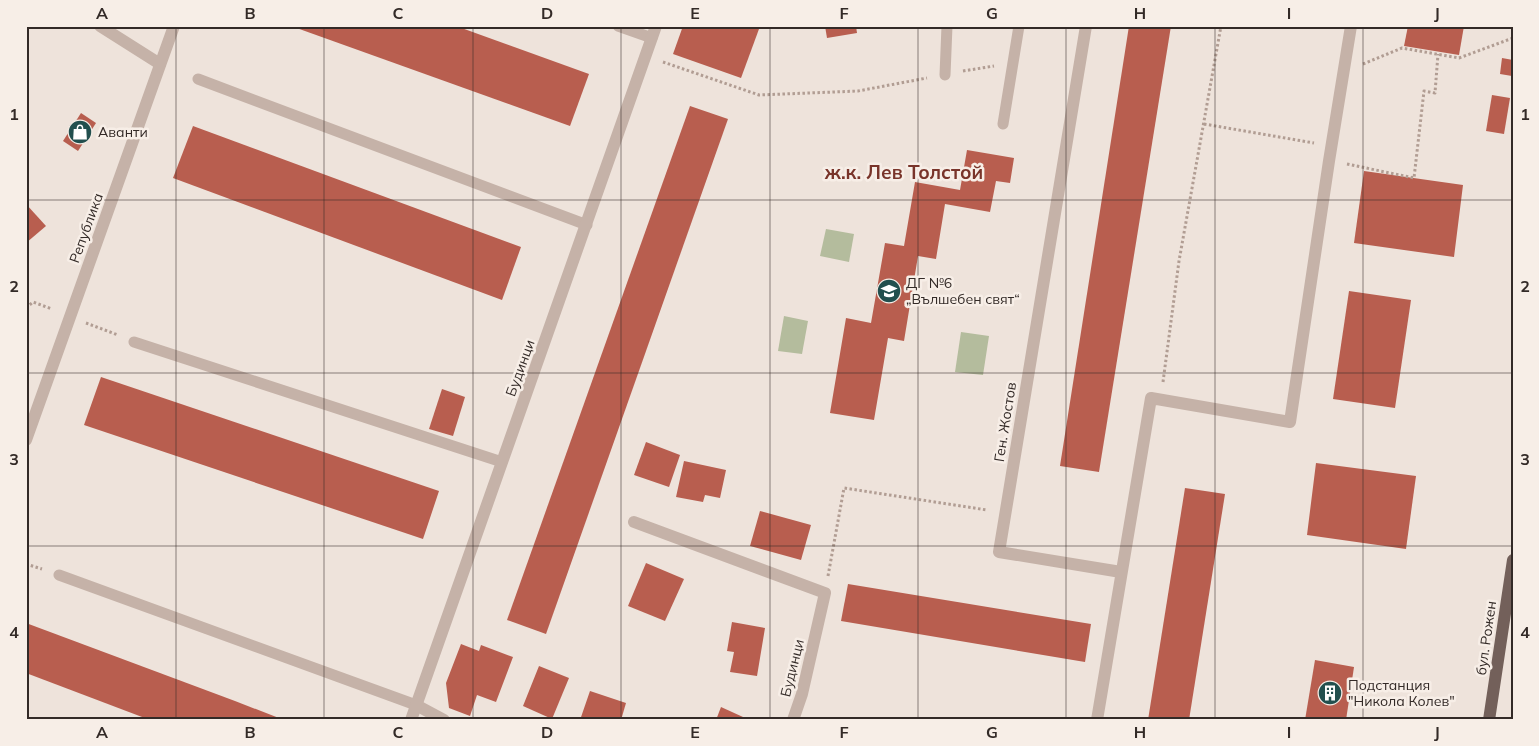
<svg xmlns="http://www.w3.org/2000/svg" width="1539" height="746" font-family="Mulish,sans-serif">
  <style>
    .green { fill: #b4bc9d }
    .building { fill: #b85e4f }
    .lines { fill: none; stroke-linecap: round; stroke-linejoin: round }
    .path { stroke: #b19d93; stroke-width: 3; stroke-dasharray: 2.5 2.5; stroke-linecap: butt }
    .lane { stroke: #c5b2a8; stroke-width: 11 }
    .street { stroke: #c5b2a8; stroke-width: 12 }
    .primary { stroke: #73605a; stroke-width: 12 }
    .grid { fill: none; stroke: #332a27; stroke-width: 1; stroke-opacity: 0.55 }
    .labels { text-anchor: middle; stroke-width: 5; stroke-linejoin: round; paint-order: stroke }
    .poi-label { font-size: 14px; fill: #332a27; stroke: #f7eee7; text-anchor: start }
    .street-label { font-size: 14px; fill: #332a27; stroke: #f7eee7 }
    .district-label { font-size: 19px; font-weight: bold; fill: #79342a; stroke: #f7eee7 }
    .neatline { fill: none; stroke: #332a27; stroke-width: 2 }
    .grid-label { font-size: 16px; text-anchor: middle; font-weight: bold; fill: #332a27 }
  </style>
  <rect width="100%" height="100%" fill="#eee3db"/>
  <!-- green -->
  <g class="green">
    <polygon points="826,229 854,234 849,262 820,256"/>
    <polygon points="784,316 808,321 802,354 778,351"/>
    <polygon points="961,332 989,336 983,375 955,372"/>
  </g>
  <!-- building -->
  <g class="building">
    <polygon points="291,26 456,26 589,74 570,126"/>
    <polygon points="683,26 752,26 759,29 741,78 673,54"/>
    <polygon points="825,26 856,26 857,33 827,38"/>
    <polygon points="1129,26 1171,26 1099,472 1060,466"/>
    <polygon points="1408,26 1464,26 1459,55 1404,46"/>
    <polygon points="1502,58 1513,60 1512,76 1500,74"/>
    <polygon points="1492,95 1510,98 1504,134 1486,131"/>
    <polygon points="690,106 728,119 546,634 507,620"/>
    <polygon points="81,113 96,123 78,151 63,141"/>
    <polygon points="193,126 521,247 502,300 173,178"/>
    <polygon points="967,150 1014,158 1010,183 996,181 990,212 945,204 936,259 918,256 904,341 888,338 874,420 830,413 846,318 871,323 885,243 904,246 915,182 960,190"/>
    <polygon points="1364,171 1463,185 1454,257 1354,243"/>
    <polygon points="26,204 46,226 26,243"/>
    <polygon points="1349,291 1411,300 1395,408 1333,399"/>
    <polygon points="101,377 439,491 423,539 84,425"/>
    <polygon points="442,389 465,397 453,436 429,429"/>
    <polygon points="646,442 680,455 669,487 634,475"/>
    <polygon points="684,461 726,470 720,498 705,495 703,502 676,497"/>
    <polygon points="1316,463 1416,476 1406,549 1307,535"/>
    <polygon points="1185,488 1225,494 1189,720 1148,720"/>
    <polygon points="760,511 811,525 801,560 750,546"/>
    <polygon points="646,563 684,579 665,621 628,606"/>
    <polygon points="848,584 1091,624 1085,662 841,621"/>
    <polygon points="732,622 765,628 757,676 730,672 734,652 727,651"/>
    <polygon points="26,623 235,701 284,720 150,720 26,673"/>
    <polygon points="461,644 479,651 481,645 513,657 496,702 477,695 470,716 449,708 446,683"/>
    <polygon points="1315,660 1354,667 1346,720 1305,720"/>
    <polygon points="539,666 569,678 552,719 523,706"/>
    <polygon points="590,691 626,703 621,720 580,720"/>
    <polygon points="721,707 743,717 741,720 716,720"/>
  </g>
  <g class="lines">
    <!-- path -->
    <g class="path">
      <polyline points="663,62 759,95 858,91 927,78"/>
      <polyline points="1363,64 1402,48 1459,58 1513,38"/>
      <polyline points="963,71 994,66"/>
      <polyline points="1204,124 1314,143"/>
      <polyline points="1347,164 1414,178 1424,91 1435,93 1438,54"/>
      <polyline points="26,308 33,302 52,309"/>
      <polyline points="86,323 118,335"/>
      <polyline points="1163,382 1179,261 1221,26"/>
      <polyline points="26,564 42,569"/>
      <polyline points="828,576 844,488 987,510"/>
    </g>
    <!-- lane -->
    <g class="lane">
      <polyline points="618,26 652,38"/>
      <polyline points="945,75 947,26"/>
      <polyline points="198,79 587,225"/>
      <polyline points="1003,124 1019,26"/>
      <polyline points="134,342 502,462"/>
      <polyline points="59,575 416,705"/>
    </g>
    <!-- street -->
    <g class="street">
      <polyline points="100,26 160,64"/>
      <polyline points="1086,26 999,552 1121,572"/>
      <polyline points="26,440 174,26"/>
      <polyline points="634,522 825,593 802,694 793,720"/>
      <polyline points="416,705 444,720"/>
      <polyline points="411,720 656,26"/>
      <polyline points="1097,720 1151,398 1290,422 1329,161 1351,26"/>
    </g>
    <!-- primary -->
    <polyline class="primary" points="1489,720 1513,560"/>
  </g>
  <!-- grid -->
  <path class="grid" d="M 176,26 L 176,720M 324,26 L 324,720M 473,26 L 473,720M 621,26 L 621,720M 770,26 L 770,720M 918,26 L 918,720M 1066,26 L 1066,720M 1215,26 L 1215,720M 1363,26 L 1363,720M 26,200 L 1513,200M 26,373 L 1513,373M 26,546 L 1513,546"/>
  <!-- icons -->
  <defs>
    <g id="shop-disc" transform="scale(1.25)"><circle r="9.5" fill="#224f4e" stroke="#f7eee7"/><path d="M-5-2.5h2.3a2.7 3.5 0 0 1 5.4 0H5L5.5 6h-11ZM-1.5-2.5h3a1.5 2.3 0 0 0-3 0Z" fill="#fff"/></g>
    <g id="school-disc" transform="scale(1.25)"><circle r="9.5" fill="#224f4e" stroke="#f7eee7"/><path d="M0-5L7-2L0 1L-7-2ZM-4 1L0 2.5L4 1V4Q0 6-4 4Z" fill="#fff"/></g>
    <g id="building-disc" transform="scale(1.25)"><circle r="9.5" fill="#224f4e" stroke="#f7eee7"/><path d="M-4-6H4V6H1V3H-1V6H-4ZM-2.5-4.3h1.7v1.8h-1.7ZM.8-4.3h1.7v1.8H.8ZM-2.5-1h1.7V.8h-1.7ZM.8-1h1.7V.8H.8Z" fill="#fff"/></g>
  </defs>
  <g fill-rule="evenodd">
    <use href="#shop-disc" x="80" y="132"/>
    <use href="#school-disc" x="889" y="291"/>
    <use href="#building-disc" x="1330" y="693"/>
  </g>
  <g class="labels">
    <!-- poi labels -->
    <g class="poi-label">
      <text x="98" y="137">Аванти</text>
      <text x="906" y="288">ДГ №6<tspan x="906" dy="16">„Вълшебен свят“</tspan></text>
      <text x="1348" y="690">Подстанция<tspan x="1348" dy="16">"Никола Колев"</tspan></text>
    </g>
    <!-- street labels -->
    <g class="street-label">
      <text transform="translate(86 228) rotate(-70)" y="5">Република</text>
      <text transform="translate(520 368) rotate(-70)" y="5">Будинци</text>
      <text transform="translate(1005 422) rotate(-81)" y="5">Ген. Жостов</text>
      <text transform="translate(1486 638) rotate(-82)" y="5">бул. Рожен</text>
      <text transform="translate(792 668) rotate(-76)" y="5">Будинци</text>
    </g>
    <!-- district labels -->
    <g class="district-label">
      <text x="904" y="179">ж.к. Лев Толстой</text>
    </g>
  </g>
  <!-- border -->
  <rect width="1539" height="746" fill="none" stroke="#f7eee7" stroke-width="55"/>
  <rect x="28" y="28" width="1484" height="690" class="neatline"/>
  <g class="grid-label">
    <text x="102" y="19">A</text>
    <text x="250" y="19">B</text>
    <text x="398" y="19">C</text>
    <text x="547" y="19">D</text>
    <text x="695" y="19">E</text>
    <text x="844" y="19">F</text>
    <text x="992" y="19">G</text>
    <text x="1140" y="19">H</text>
    <text x="1289" y="19">I</text>
    <text x="1437" y="19">J</text>
    <text x="14" y="120">1</text>
    <text x="1525" y="120">1</text>
    <text x="14" y="292">2</text>
    <text x="1525" y="292">2</text>
    <text x="14" y="465">3</text>
    <text x="1525" y="465">3</text>
    <text x="14" y="638">4</text>
    <text x="1525" y="638">4</text>
    <text x="102" y="738">A</text>
    <text x="250" y="738">B</text>
    <text x="398" y="738">C</text>
    <text x="547" y="738">D</text>
    <text x="695" y="738">E</text>
    <text x="844" y="738">F</text>
    <text x="992" y="738">G</text>
    <text x="1140" y="738">H</text>
    <text x="1289" y="738">I</text>
    <text x="1437" y="738">J</text>
  </g>
</svg>
